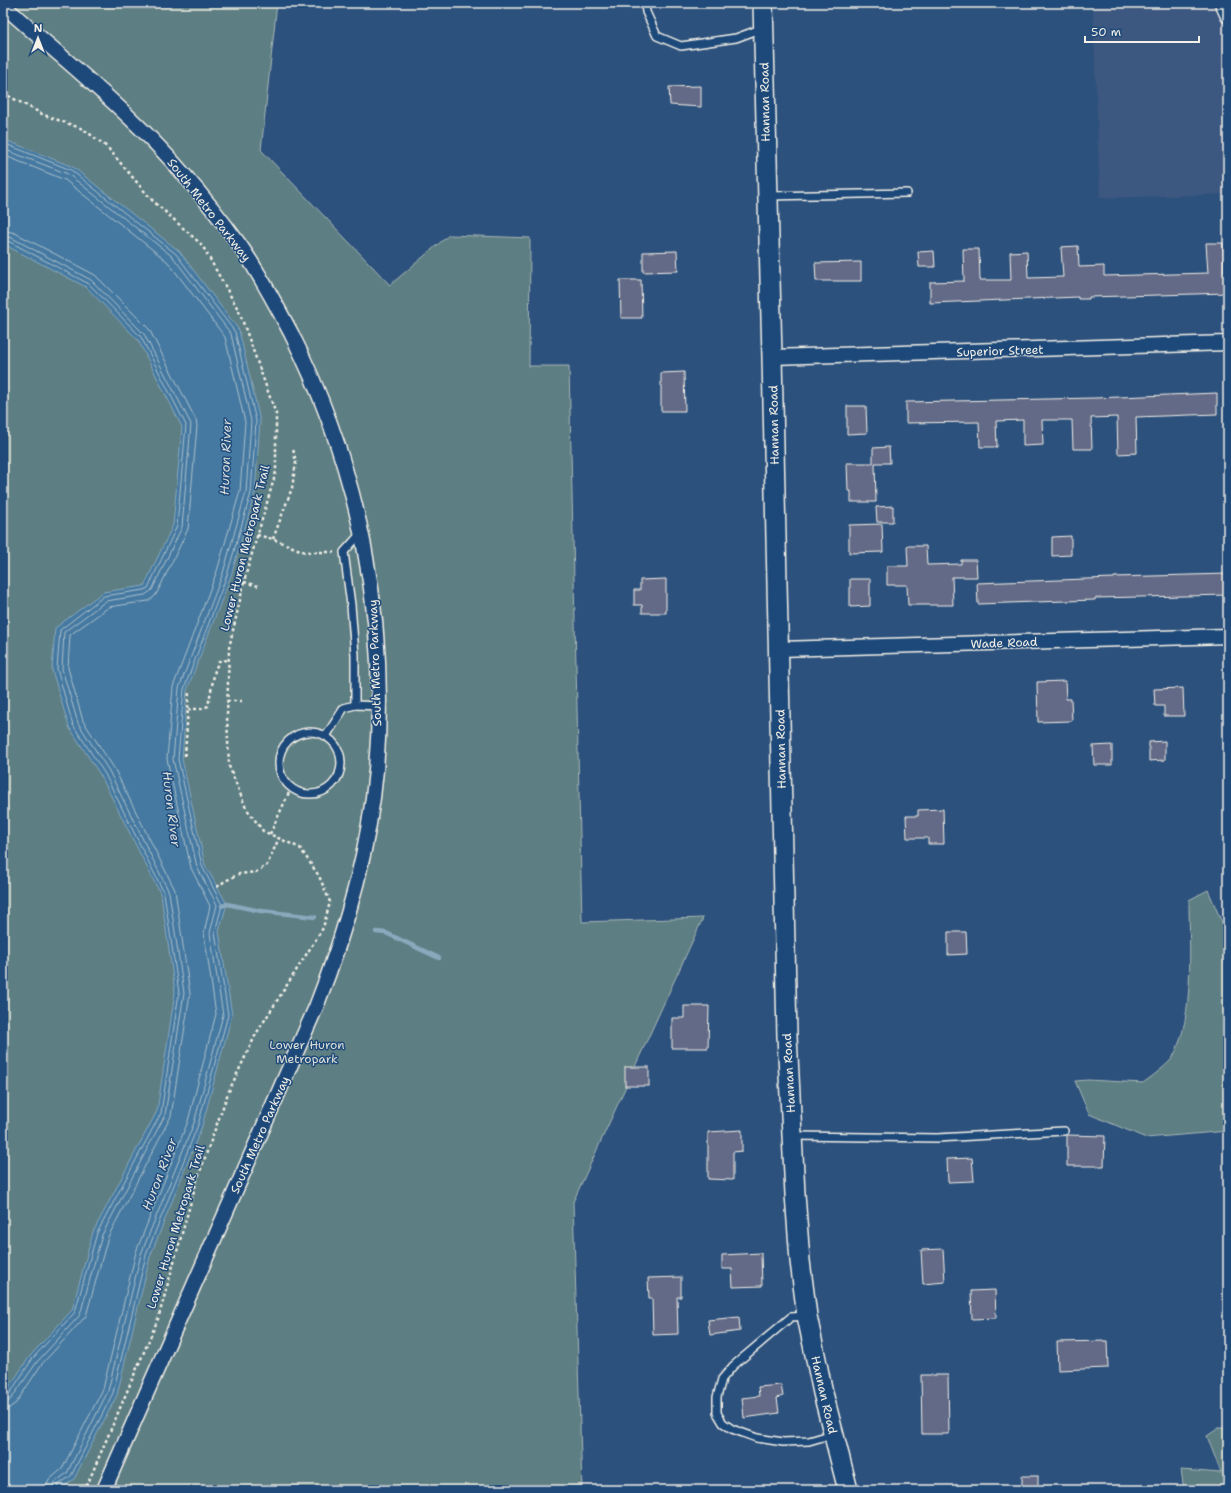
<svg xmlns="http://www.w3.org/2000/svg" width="1231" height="1493" font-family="'Shantell Sans',sans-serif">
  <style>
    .built { fill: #3d5980 }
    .green { fill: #5d7e83; stroke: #a8b8b6 }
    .water { fill: #4479a1; stroke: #8aa9bd }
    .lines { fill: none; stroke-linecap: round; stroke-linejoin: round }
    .shore { stroke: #aec1cc; stroke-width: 1 }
    .stream { stroke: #8aa9bd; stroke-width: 4.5 }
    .building { fill: #636b87; stroke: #f4f1e8 }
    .lane-casing { stroke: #f4f1e8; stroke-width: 10 }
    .street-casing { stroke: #f4f1e8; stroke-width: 17 }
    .secondary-casing { stroke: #f4f1e8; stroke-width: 22 }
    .path { stroke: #f4f1e8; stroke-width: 2.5; stroke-dasharray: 3 3; stroke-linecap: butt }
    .lane { stroke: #1f4a7a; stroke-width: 7 }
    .street { stroke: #1f4a7a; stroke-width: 14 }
    .secondary { stroke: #1f4a7a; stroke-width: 19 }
    .labels { text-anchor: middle; stroke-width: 3; stroke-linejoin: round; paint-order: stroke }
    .street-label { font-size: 12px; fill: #f4f1e8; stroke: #1f4a7a }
    .park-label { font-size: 12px; fill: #dde0d9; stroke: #1f4a7a }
    .water-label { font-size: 13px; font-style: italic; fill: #dadfdd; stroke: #1f4a7a }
  </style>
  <rect width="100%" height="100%" fill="#2d517d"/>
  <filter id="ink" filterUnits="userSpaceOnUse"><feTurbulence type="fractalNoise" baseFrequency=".025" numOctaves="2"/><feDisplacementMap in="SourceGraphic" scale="8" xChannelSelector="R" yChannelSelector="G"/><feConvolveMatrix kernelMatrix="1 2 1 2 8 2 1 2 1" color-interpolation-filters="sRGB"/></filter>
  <g filter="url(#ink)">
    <!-- built -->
    <polygon class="built" points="1093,3 1228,3 1228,194 1100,198"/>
    <!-- green -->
    <g class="green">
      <polygon points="3,3 277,3 261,150 390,285 449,235 530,238 529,366 569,366 582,922 703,918 573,1202 582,1490 3,1490"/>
      <path d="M 1208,890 L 1224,927 L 1228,927 L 1228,1131 L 1146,1138 L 1089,1114 L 1075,1081 L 1088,1080 L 1143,1083 C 1150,1078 1169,1064 1173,1057 C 1195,1016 1189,946 1189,900 Z"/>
      <polygon points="1219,1428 1228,1428 1228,1490 1184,1490 1181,1470 1221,1473 1207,1436"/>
    </g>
    <!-- water -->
    <polygon class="water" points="3,139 73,167 179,251 239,330 260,421 255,493 231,576 187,690 182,759 205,865 227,904 219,931 232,1015 202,1126 150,1257 117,1395 74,1479 59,1490 3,1490 3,1396 30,1356 72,1310 93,1232 157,1111 175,992 161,895 101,776 69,727 52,670 55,628 103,592 144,586 173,525 182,427 138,340 86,287 3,244"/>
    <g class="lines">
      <!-- shore -->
      <g class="shore">
        <polyline points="3,143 71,170 176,254 235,332 256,421 251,493 227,575 184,689 178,759 202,866 222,905 215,932 228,1015 198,1125 146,1255 113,1393 71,1476 58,1485 57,1490"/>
        <polyline points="3,149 68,174 173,257 231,334 251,421 246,492 223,573 179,688 173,759 197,867 217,905 210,933 223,1015 194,1123 141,1254 108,1391 67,1473 54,1483 52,1490"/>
        <polyline points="3,155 65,180 168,262 225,337 245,422 240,491 217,571 173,687 167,759 191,868 210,906 204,933 216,1014 188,1121 136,1252 103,1389 62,1469 50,1479 47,1484 46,1490"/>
        <polyline points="3,230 15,233 95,275 149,329 196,420 197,426 188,529 157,593 153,598 148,601 109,607 70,635 68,668 83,721 114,768 175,890 190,994 171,1116 108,1237 86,1316 41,1365 16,1403 9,1408 3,1408"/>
        <polyline points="3,236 12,238 91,280 144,334 191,424 182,527 152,590 145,595 106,601 64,632 62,669 78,723 109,771 169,892 184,993 165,1115 102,1235 80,1315 37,1362 11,1399 7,1402 3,1402"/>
        <polyline points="3,241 10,242 89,284 141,337 186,425 177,526 148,588 144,590 104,596 60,630 57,669 73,725 105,774 164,893 179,993 161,1113 97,1233 75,1312 33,1358 8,1396 3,1397"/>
      </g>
      <!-- stream -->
      <g class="stream">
        <polyline points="222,906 227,904 261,911 315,917"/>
        <polyline points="376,932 386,933 439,958"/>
      </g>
    </g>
    <!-- building -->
    <g class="building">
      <polygon points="701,86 701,107 670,105 669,87"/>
      <polygon points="1206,243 1223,243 1224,272 1228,272 1228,293 1089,297 1089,299 1078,299 1078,297 930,303 930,282 964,281 963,249 979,249 980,280 1011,280 1010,252 1027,251 1028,278 1063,277 1061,247 1078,246 1079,267 1104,266 1104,276 1208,273"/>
      <polygon points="677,251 678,271 643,272 643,252"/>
      <polygon points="934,251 935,267 919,267 918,252"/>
      <polygon points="861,262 861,281 816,281 815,263"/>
      <polygon points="620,280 641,280 642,318 621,318"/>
      <polygon points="684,372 685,411 661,411 661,373"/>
      <polygon points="1217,393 1217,414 1136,417 1137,453 1118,454 1117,417 1091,418 1092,449 1073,449 1072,420 1042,420 1043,445 1023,446 1023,420 996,421 997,447 980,447 979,422 906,423 906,402 1095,398"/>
      <polygon points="847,406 866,406 867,433 847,434"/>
      <polygon points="889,447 890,463 875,463 876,502 851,502 851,491 848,491 847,463 873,463 873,448"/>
      <polygon points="893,506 893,522 877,522 876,507"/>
      <polygon points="882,524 883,552 849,553 849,525"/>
      <polygon points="1071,536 1071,555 1052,556 1052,537"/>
      <polygon points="907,546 926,546 927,565 961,564 961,560 976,560 977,577 952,577 953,605 908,605 907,585 887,585 887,566 908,566"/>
      <polygon points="1228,574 1228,595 1095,598 1095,600 978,604 977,583 1114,578 1114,577"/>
      <polygon points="666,579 666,613 642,613 642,605 634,605 634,590 640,590 640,580"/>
      <polygon points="850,579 870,579 870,606 850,607"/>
      <polygon points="1065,681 1066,699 1071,699 1072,721 1038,722 1037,682"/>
      <polygon points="1183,688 1184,716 1164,716 1164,706 1155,706 1154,689"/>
      <polygon points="1165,741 1165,760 1149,761 1149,742"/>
      <polygon points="1112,745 1112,765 1094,765 1093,746"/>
      <polygon points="943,809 944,844 928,844 928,838 907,838 906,816 918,816 918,810"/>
      <polygon points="948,932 966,932 967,954 948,955"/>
      <polygon points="684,1006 709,1006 708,1048 672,1048 672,1018 684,1018"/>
      <rect x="625" y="1067" width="24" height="19"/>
      <polygon points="742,1130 742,1151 733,1152 733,1180 708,1179 708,1132"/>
      <polygon points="1067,1135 1105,1136 1104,1166 1067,1166"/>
      <polygon points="972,1158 974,1181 948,1182 947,1159"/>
      <polygon points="943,1249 945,1282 923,1284 921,1250"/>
      <polygon points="761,1253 762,1286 733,1287 732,1269 722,1269 722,1255"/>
      <polygon points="681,1277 681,1297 677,1297 678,1334 653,1335 652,1298 649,1298 648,1278"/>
      <polygon points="995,1290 996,1318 972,1319 971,1291"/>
      <polygon points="739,1317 740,1331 710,1335 708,1320"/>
      <polygon points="1107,1341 1108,1368 1058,1370 1057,1342"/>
      <polygon points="921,1375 948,1375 949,1434 922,1434"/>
      <polygon points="781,1385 783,1396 777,1398 779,1413 744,1418 742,1398 759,1396 758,1387"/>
      <rect x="1022" y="1476" width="16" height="14"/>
    </g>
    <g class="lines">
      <!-- lane casing -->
      <g class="lane-casing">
        <g id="lane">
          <polyline points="645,3 646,12 657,36 681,46 736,38 763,28"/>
          <polyline points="768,196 907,193"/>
          <polyline points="361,533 344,552 351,605 355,655 355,705 379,706"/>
          <circle cx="310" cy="763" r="31"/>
          <polyline points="326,736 344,708 355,705"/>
          <polyline points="794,1136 937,1138 1064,1131"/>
          <polyline points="806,1316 791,1317 733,1366 722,1379 717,1397 717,1413 723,1423 732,1429 757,1438 783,1442 809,1441 833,1434"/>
        </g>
      </g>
      <!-- street casing -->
      <g class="street-casing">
        <g id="street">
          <polyline points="1222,3 1228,16"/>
          <path d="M 3,5 C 45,43 90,79 131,119 C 171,157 207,200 239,244 C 259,272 275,303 291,333 C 359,468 389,619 376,770 C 369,852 346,931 316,1007 L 104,1490"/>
          <polyline points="772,357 1228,343"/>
          <polyline points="779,649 1228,636"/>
        </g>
      </g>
      <!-- secondary casing -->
      <g class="secondary-casing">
        <polyline id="secondary" points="763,3 772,357 787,1036 795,1194 800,1261 807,1316 823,1393 848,1490"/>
      </g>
      <!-- path -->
      <g class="path">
        <polyline points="3,93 44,115 83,129 107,147 151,199 202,245 239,311 276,414 276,472 246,574 229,648 227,715 229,766 246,808 263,831 300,848 319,876 330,902 323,928 256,1034 228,1093 197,1180 158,1319 85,1490"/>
        <polyline points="257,535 273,539 305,552 334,552"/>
        <polyline points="273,539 292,488 296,462 293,449"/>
        <polyline points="244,582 258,586"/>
        <polyline points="227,701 243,701"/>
        <polyline points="188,709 201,709 208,706 215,670 219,661 229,660"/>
        <polyline points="185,756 189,692"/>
        <polyline points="270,834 291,788"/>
        <polyline points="217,887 225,881 239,874 256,872 267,865 279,838"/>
      </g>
      <!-- lane -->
      <use href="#lane" class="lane"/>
      <!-- street -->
      <use href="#street" class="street"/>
      <!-- secondary -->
      <use href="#secondary" class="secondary"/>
    </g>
  </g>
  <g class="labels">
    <!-- street labels -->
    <g class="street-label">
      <text transform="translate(765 102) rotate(-91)" y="4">Hannan Road</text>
      <text transform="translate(209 210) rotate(52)" y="4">South Metro Parkway</text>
      <text transform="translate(1000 351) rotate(-2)" y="4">Superior Street</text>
      <text transform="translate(774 425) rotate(-91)" y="4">Hannan Road</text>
      <text transform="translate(245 548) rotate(-76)" y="4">Lower Huron Metropark Trail</text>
      <text transform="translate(1004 643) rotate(-2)" y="4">Wade Road</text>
      <text transform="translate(375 663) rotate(-92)" y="4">South Metro Parkway</text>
      <text transform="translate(781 749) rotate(-91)" y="4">Hannan Road</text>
      <text transform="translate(789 1073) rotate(-93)" y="4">Hannan Road</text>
      <text transform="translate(260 1135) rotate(-66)" y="4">South Metro Parkway</text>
      <text transform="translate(176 1227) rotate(-73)" y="4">Lower Huron Metropark Trail</text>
      <text transform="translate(824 1395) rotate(77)" y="4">Hannan Road</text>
    </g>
    <!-- park labels -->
    <g class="park-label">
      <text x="307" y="1049">Lower Huron<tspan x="307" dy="14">Metropark</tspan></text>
    </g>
    <!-- water labels -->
    <g class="water-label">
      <text transform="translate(225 457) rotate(-88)" y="5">Huron River</text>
      <text transform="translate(172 809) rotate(83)" y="5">Huron River</text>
      <text transform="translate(159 1174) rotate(-69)" y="5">Huron River</text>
    </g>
  </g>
  <!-- margin -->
  <rect width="1231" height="1493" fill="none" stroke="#1f4a7a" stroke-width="16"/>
  <rect x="8" y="8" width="1215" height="1477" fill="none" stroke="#f4f1e8" stroke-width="1.5" filter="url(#ink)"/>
  <!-- north arrow -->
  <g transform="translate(38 38)" stroke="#1f4a7a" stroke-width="3" paint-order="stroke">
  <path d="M0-3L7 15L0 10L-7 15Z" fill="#f4f1e8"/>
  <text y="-6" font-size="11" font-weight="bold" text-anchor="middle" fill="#f4f1e8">N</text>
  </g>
  <!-- scale -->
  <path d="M1085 36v6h114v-6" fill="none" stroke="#f4f1e8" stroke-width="2"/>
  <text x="1091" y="36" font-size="12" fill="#f4f1e8" stroke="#1f4a7a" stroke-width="3" paint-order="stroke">50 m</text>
</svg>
